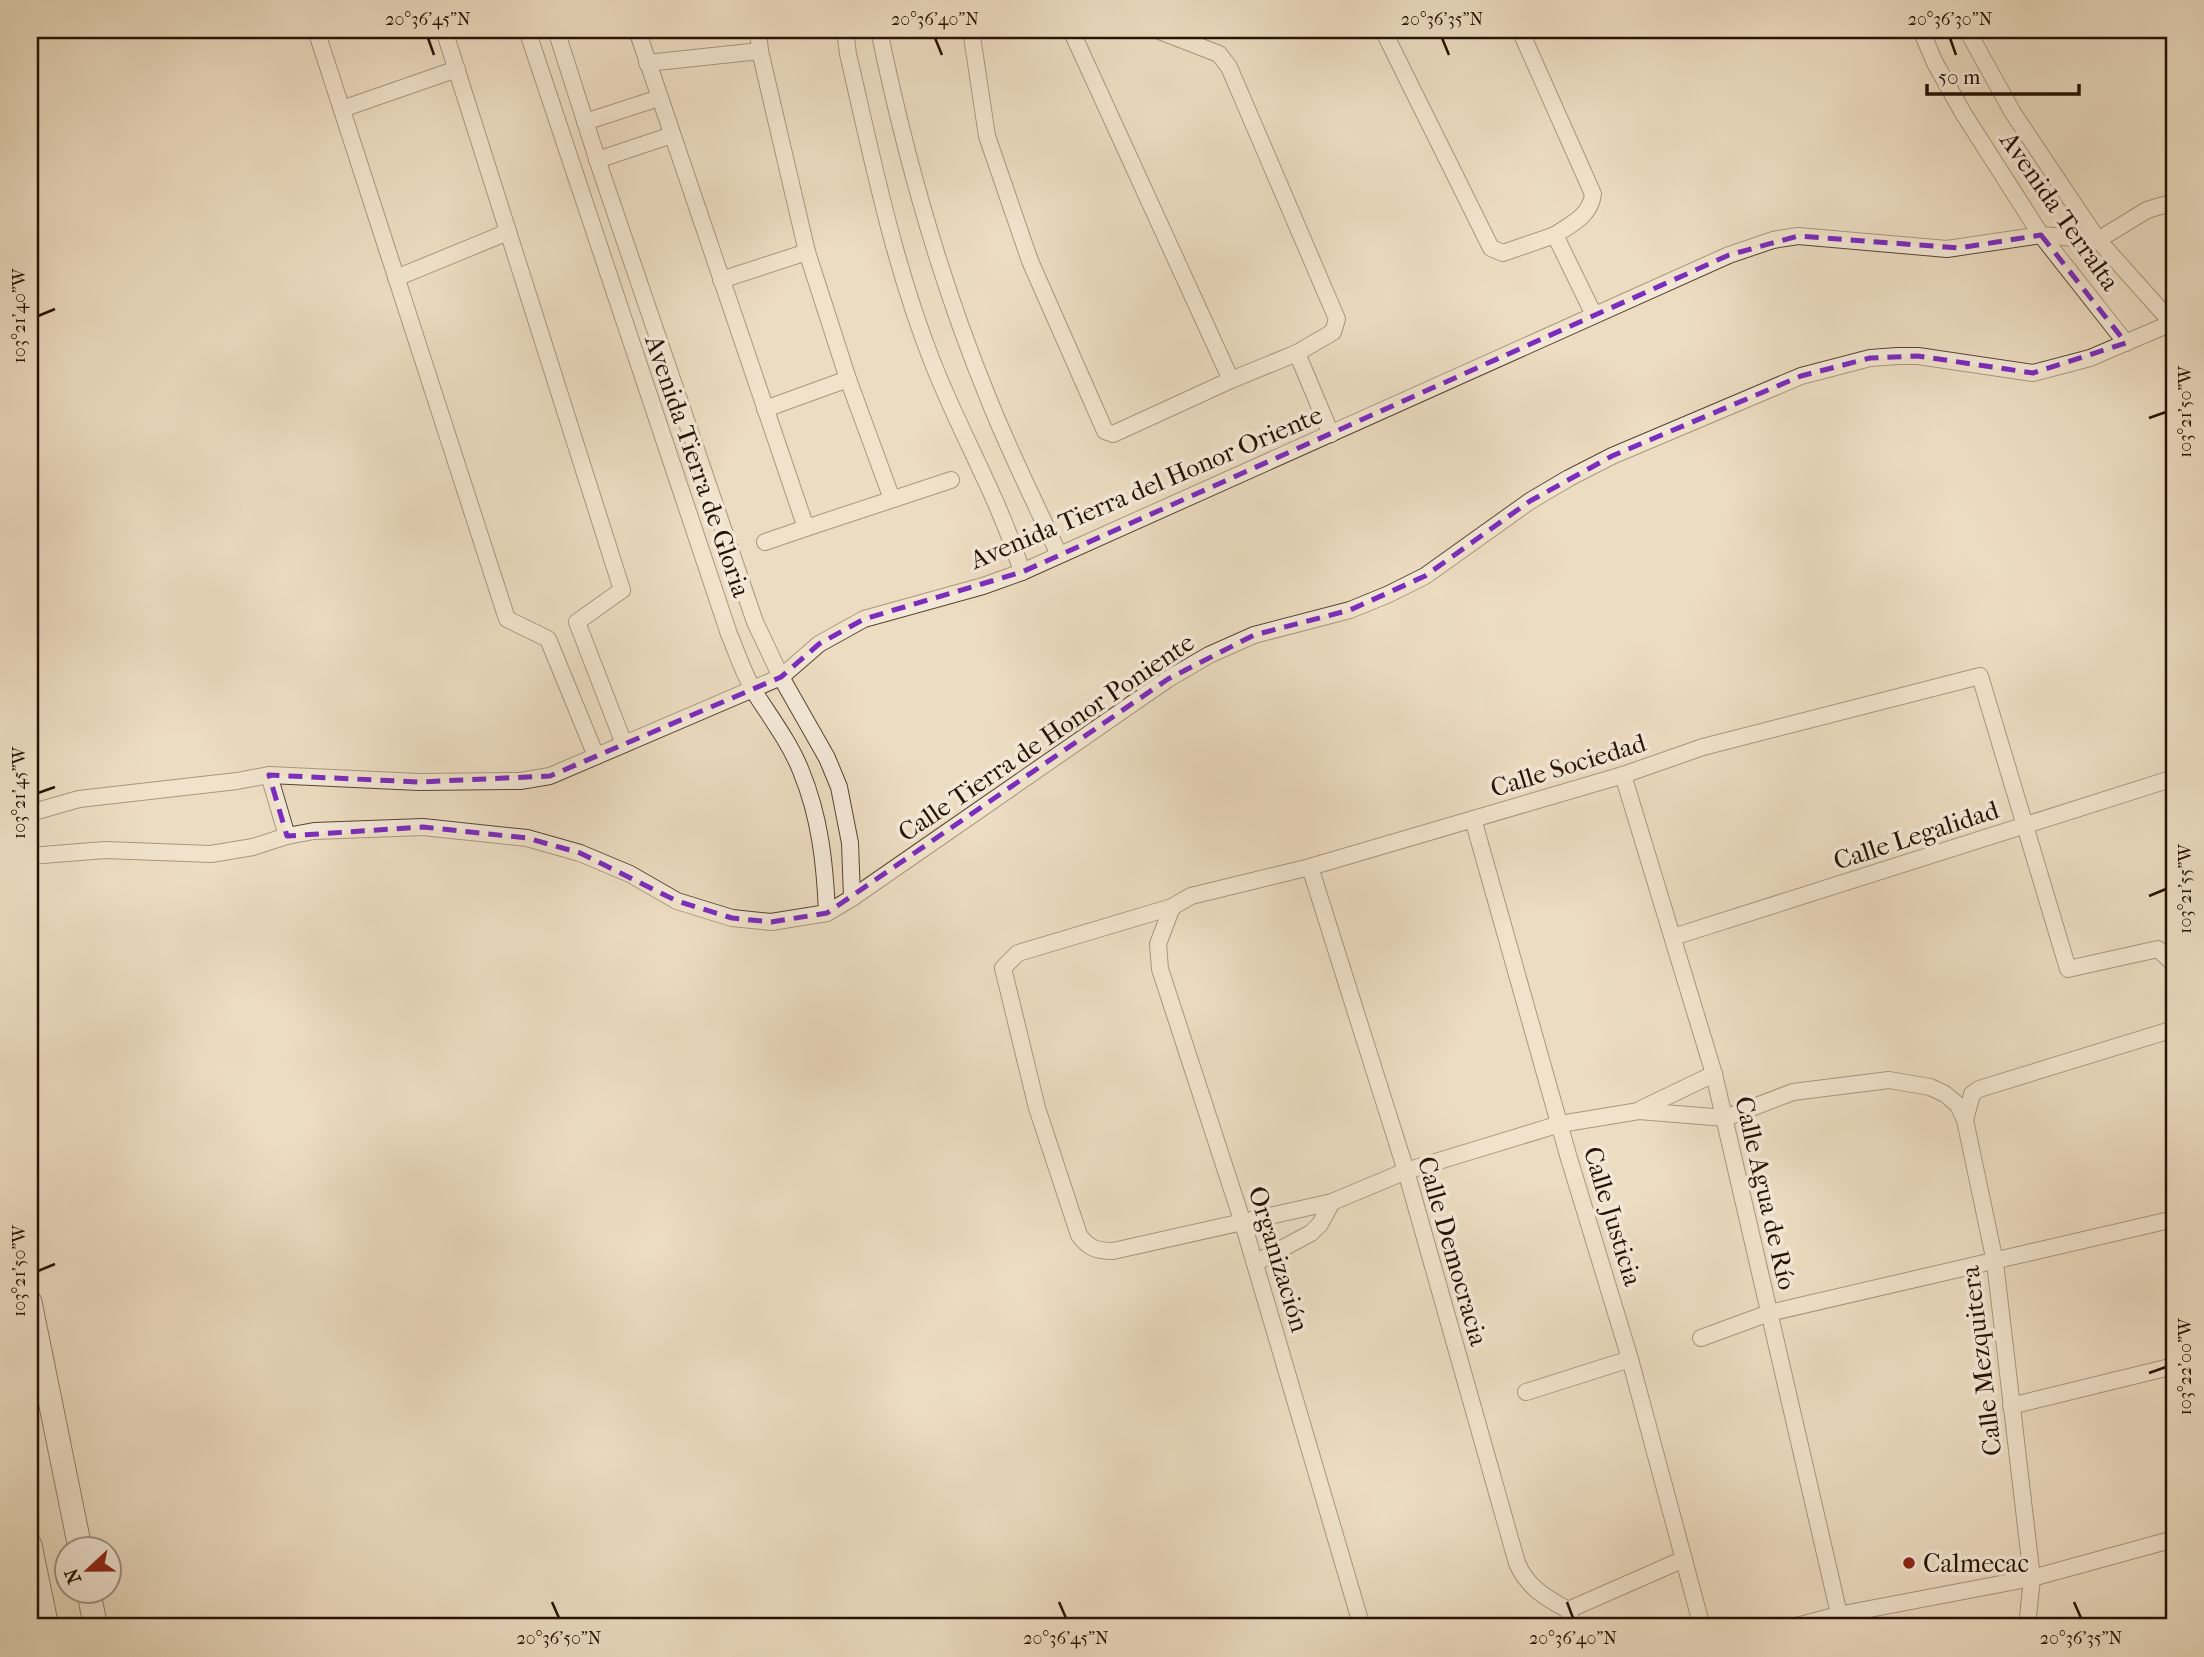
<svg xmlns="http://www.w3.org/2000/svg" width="2204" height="1657" font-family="'IM FELL French Canon',serif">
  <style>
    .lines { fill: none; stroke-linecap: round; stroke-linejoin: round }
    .street-casing { stroke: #584432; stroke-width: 18 }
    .secondary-casing { stroke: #271203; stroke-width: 25 }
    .street { stroke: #f3e8d7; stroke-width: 16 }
    .secondary { stroke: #f3e8d7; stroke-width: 23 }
    .marked { fill: none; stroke: #7b2cbf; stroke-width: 5; stroke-dasharray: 14 9; stroke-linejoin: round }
    .ticks { fill: none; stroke: #271203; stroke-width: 2.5 }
    .poi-dot { fill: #8f2418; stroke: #f3e8d7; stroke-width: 2.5 }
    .labels { text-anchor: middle; stroke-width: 7; stroke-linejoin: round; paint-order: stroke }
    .street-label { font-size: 26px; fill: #271203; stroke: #f3e8d7 }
    .poi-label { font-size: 26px; fill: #271203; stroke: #f3e8d7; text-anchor: start }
    .neatline { fill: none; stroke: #271203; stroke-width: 2.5 }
    .ticks-label { font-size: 18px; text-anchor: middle; fill: #271203 }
  </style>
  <rect width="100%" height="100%" fill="#ecdcc1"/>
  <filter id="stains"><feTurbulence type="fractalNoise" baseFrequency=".00286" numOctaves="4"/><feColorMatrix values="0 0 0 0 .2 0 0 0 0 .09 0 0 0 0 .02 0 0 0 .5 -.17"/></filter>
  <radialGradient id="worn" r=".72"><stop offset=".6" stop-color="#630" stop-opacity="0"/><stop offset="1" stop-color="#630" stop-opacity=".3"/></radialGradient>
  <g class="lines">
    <!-- street casing -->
    <g class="street-casing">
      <g id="street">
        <polyline points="316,30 507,619 548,639 596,756"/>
        <polyline points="444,30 622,590 577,622 624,744"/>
        <path d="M 527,30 L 729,634 C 737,653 744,675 755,693 C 771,718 790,743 801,771 C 820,817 825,864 827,913"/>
        <polyline points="556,30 601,171 755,622 781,677 827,758 839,787 850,843 852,898"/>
        <polyline points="637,30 806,528 951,480"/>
        <polyline points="758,30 760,51 807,252 848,379 892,499"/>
        <path d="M 845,30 L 848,54 C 872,157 893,262 932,361 C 960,433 999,498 1022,572"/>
        <path d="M 879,30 C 905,156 940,281 989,400 C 1010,453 1036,504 1059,555"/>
        <polyline points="971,30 987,136 1030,261 1105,431 1113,434 1231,380 1297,353"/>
        <polyline points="1071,30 1231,380"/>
        <polyline points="1157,30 1219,54 1229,67 1337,319 1333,332 1297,353 1331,434"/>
        <polyline points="1383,30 1491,248 1503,253 1555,235"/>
        <path d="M 1520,30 L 1593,194 C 1590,216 1573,223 1555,235 L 1594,315"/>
        <polyline points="1921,30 1935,63 1963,113 2041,235 2126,343"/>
        <polyline points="1967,30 2013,113 2098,240 2174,325"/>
        <polyline points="647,63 760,51"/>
        <polyline points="342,109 457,69"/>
        <polyline points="585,122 659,98"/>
        <polyline points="597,160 672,135"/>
        <polyline points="396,278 508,232"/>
        <polyline points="721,280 807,252"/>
        <polyline points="765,409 848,379"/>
        <polyline points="765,542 806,528"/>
        <polyline points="269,775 287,836"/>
        <polyline points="1623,775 1714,1074 1842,1627"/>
        <polyline points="30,813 79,799 237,781 269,775 419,782 520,781 550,776 781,677 819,644 864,619 983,586 1022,572 1729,255 1773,240 1798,236 1947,249 2041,235 2098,240 2147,210 2174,202"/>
        <polyline points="1473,819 1568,1155 1630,1359 1702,1627"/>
        <polyline points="30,856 105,850 211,854 253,847 287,836 314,831 423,827 527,838 580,853 630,874 677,901 732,918 771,922 827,913 852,898 1168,679 1209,655 1254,635 1350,610 1389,594 1425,576 1530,501 1569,478 1612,456 1801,376 1870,358 1897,356 1918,356 2033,373 2090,358 2174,322"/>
        <path d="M 1310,867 L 1406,1171 L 1517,1563 C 1527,1587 1546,1598 1568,1610 L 1573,1627"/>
        <polyline points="1172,907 1158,944 1160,969 1242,1220 1362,1627"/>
        <polyline points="1673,937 2174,778"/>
        <polyline points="1641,1109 1714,1074"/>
        <path d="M 1965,1120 L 1958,1105 L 1945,1094 L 1930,1087 L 1889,1080 L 1793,1092 L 1725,1118 L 1639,1111 L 1560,1124 L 1406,1171 L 1332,1202 L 1113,1251 C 1097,1251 1088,1248 1079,1235 L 1037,1108 L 1003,968 L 1018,953 L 1172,907 L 1191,896 L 1310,867 L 1623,775 L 1703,747 L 1980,676 L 2068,969 L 2158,949 L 2174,964"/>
        <polyline points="1255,1263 1311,1233 1320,1224 1332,1202"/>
        <polyline points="1701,1338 1769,1313 2174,1219"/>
        <polyline points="1526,1392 1630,1359"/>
        <polyline points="2011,1406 2174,1366"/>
        <polyline points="1568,1610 1684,1559"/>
        <polyline points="1793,1627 1838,1615 2032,1578 2174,1539"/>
        <polyline points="2027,1627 2032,1578 1995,1262 1965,1120 1972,1094 1979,1089 2174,1029"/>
      </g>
    </g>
    <!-- secondary casing -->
    <g class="secondary-casing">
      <g id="secondary">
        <polyline points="30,1302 80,1548"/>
        <polyline points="30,1545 47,1627"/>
        <polyline points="88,1590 96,1627"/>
      </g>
    </g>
    <!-- street -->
    <use href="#street" class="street"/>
    <!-- secondary -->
    <use href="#secondary" class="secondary"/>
  </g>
  <!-- marked area -->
  <path d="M0 0H2204V1657H0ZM 2041,235 L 2126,343 L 2033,373 L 1918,356 L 1870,358 L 1801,376 L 1612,456 L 1530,501 L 1425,576 L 1350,610 L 1254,635 L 1168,679 L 827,913 L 771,922 L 732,918 L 677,901 L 580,853 L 527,838 L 423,827 L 287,836 L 269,775 L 419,782 L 550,776 L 781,677 L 819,644 L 864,619 L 1022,572 L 1729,255 L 1798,236 L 1959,248 Z" fill="#ecdcc1" fill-opacity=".55" fill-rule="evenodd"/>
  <path class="marked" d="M 2041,235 L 2126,343 L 2033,373 L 1918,356 L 1870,358 L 1801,376 L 1612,456 L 1530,501 L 1425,576 L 1350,610 L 1254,635 L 1168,679 L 827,913 L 771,922 L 732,918 L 677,901 L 580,853 L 527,838 L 423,827 L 287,836 L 269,775 L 419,782 L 550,776 L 781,677 L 819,644 L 864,619 L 1022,572 L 1729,255 L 1798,236 L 1959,248 Z"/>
  <!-- ticks -->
  <path class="ticks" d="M 428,38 L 434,55M 935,38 L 942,55M 1442,38 L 1449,55M 1950,38 L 1956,55M 38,316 L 55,309M 2149,418 L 2166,412M 38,793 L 55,787M 2149,896 L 2166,889M 38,1271 L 55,1264M 2149,1373 L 2166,1367M 552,1602 L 559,1618M 1059,1602 L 1066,1618M 1567,1602 L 1573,1618M 2074,1602 L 2081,1618"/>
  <!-- markers -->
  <circle class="poi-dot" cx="1909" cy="1563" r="7"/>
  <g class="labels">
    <!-- street labels -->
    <g class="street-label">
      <text transform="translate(2060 211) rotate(55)" y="9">Avenida Terralta</text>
      <text transform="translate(698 466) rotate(71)" y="9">Avenida Tierra de Gloria</text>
      <text transform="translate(1146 487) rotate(-23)" y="9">Avenida Tierra del Honor Oriente</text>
      <text transform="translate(1046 737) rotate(-34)" y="9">Calle Tierra de Honor Poniente</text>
      <text transform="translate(1568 765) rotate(-17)" y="9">Calle Sociedad</text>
      <text transform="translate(1916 835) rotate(-18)" y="9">Calle Legalidad</text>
      <text transform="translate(1766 1193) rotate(77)" y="9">Calle Agua de Río</text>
      <text transform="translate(1613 1216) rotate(73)" y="9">Calle Justicia</text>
      <text transform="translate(1453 1251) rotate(74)" y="9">Calle Democracia</text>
      <text transform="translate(1279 1259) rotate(73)" y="9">Organización</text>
      <text transform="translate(1981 1361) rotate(-97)" y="9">Calle Mezquitera</text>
    </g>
    <!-- poi labels -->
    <g class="poi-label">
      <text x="1923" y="1572">Calmecac</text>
    </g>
  </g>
  <!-- margin -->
  <rect width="2204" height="1657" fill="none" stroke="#ecdcc1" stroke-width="77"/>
  <!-- north arrow -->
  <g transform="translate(88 1570) rotate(248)"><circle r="33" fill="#f3e8d7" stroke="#a19282" stroke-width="2"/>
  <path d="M0-5L12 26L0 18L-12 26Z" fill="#8f2418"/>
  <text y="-10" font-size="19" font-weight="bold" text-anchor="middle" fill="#271203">N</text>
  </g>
  <!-- scale -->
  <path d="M1927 84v10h152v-10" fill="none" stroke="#271203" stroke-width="3.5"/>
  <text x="1938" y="84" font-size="21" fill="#271203" stroke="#f3e8d7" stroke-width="5" paint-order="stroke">50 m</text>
  <rect x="38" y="38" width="2128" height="1580" class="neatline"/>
  <g class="ticks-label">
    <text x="428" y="25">20°36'45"N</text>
    <text x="935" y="25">20°36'40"N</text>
    <text x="1442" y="25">20°36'35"N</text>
    <text x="1950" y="25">20°36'30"N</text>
    <text transform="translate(19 316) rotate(-90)" y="6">103°21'40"W</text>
    <text transform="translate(2185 412) rotate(-90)" y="6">103°21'50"W</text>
    <text transform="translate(19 793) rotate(-90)" y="6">103°21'45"W</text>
    <text transform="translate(2185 889) rotate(-90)" y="6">103°21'55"W</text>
    <text transform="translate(19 1271) rotate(-90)" y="6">103°21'50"W</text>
    <text transform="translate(2185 1367) rotate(-90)" y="6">103°22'00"W</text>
    <text x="559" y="1644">20°36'50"N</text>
    <text x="1066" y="1644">20°36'45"N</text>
    <text x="1573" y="1644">20°36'40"N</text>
    <text x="2081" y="1644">20°36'35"N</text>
  </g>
  <rect width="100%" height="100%" filter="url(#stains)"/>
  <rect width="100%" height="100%" fill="url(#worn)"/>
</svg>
